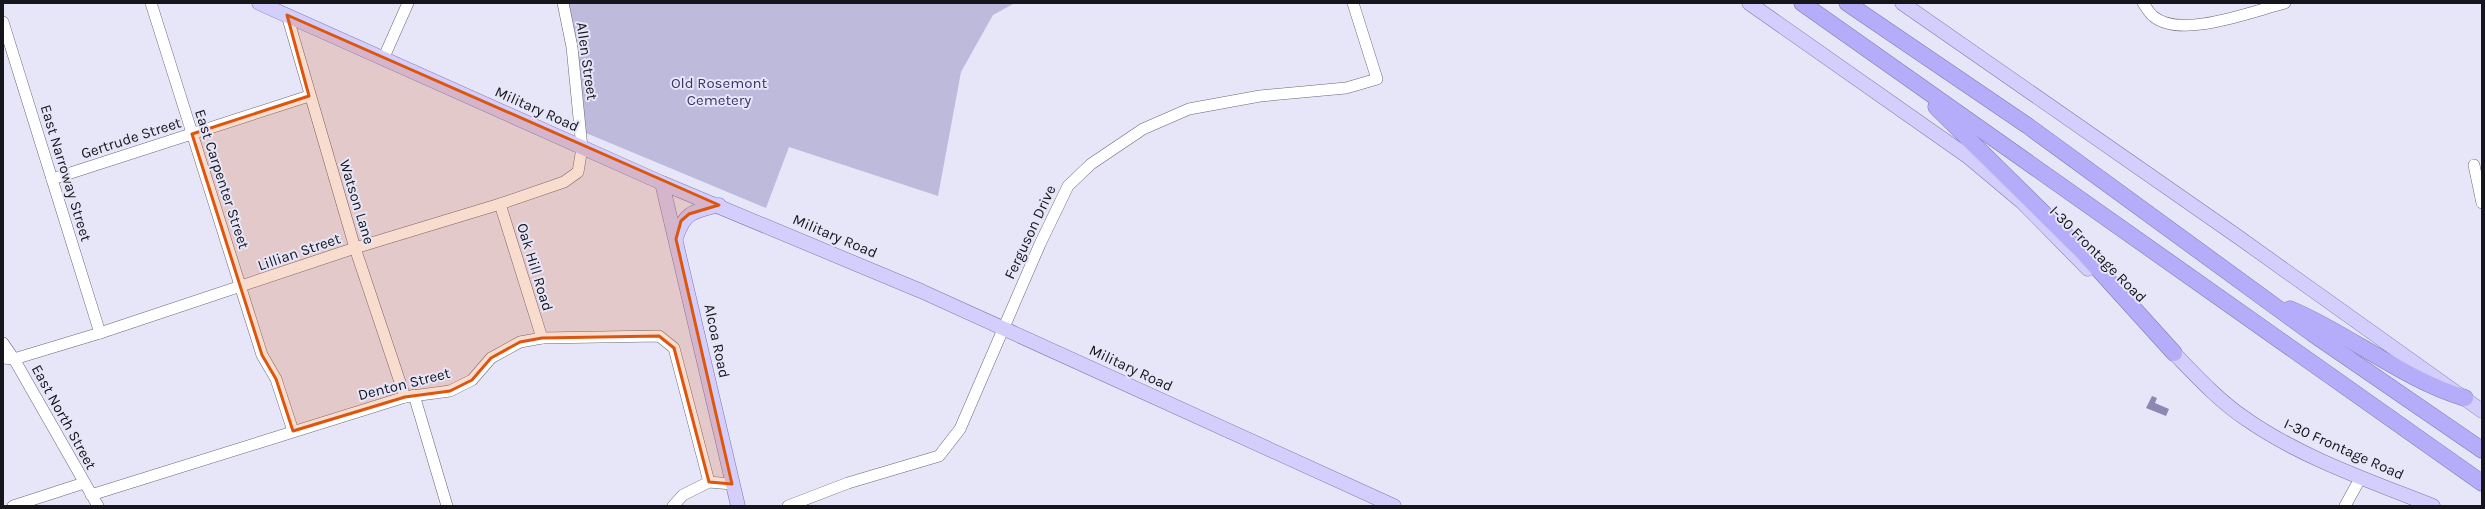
<svg xmlns="http://www.w3.org/2000/svg" width="2485" height="509" font-family="Karla,sans-serif">
  <style>
    .green { fill: #bdbadb }
    .water { fill: #8c88b2 }
    .lines { fill: none; stroke-linecap: round; stroke-linejoin: round }
    .minor-casing { stroke: #696778; stroke-width: 12 }
    .major-casing { stroke: #7e78ac; stroke-width: 15 }
    .highway-casing { stroke: #7e78ac; stroke-width: 17 }
    .minor { stroke: #fff; stroke-width: 11 }
    .major { stroke: #d3cefc; stroke-width: 14 }
    .highway { stroke: #b6adfa; stroke-width: 16 }
    .marked { fill: #dd560d; fill-opacity: 0.2; stroke: #dd560d; stroke-width: 3; stroke-linejoin: round }
    .labels { text-anchor: middle; stroke-width: 4; stroke-linejoin: round; paint-order: stroke }
    .street-label { font-size: 15px; fill: #15151b; stroke: #e7e6f9 }
    .park-label { font-size: 15px; fill: #3c326a; stroke: #e7e6f9 }
  </style>
  <rect width="100%" height="100%" fill="#e7e6f9"/>
  <!-- green -->
  <polygon class="green" points="568,3 1015,3 993,15 961,72 938,196 789,147 766,208 586,133"/>
  <!-- water -->
  <polygon class="water" points="2152,396 2157,398 2155,403 2169,409 2166,416 2146,408"/>
  <g class="lines">
    <!-- minor casing -->
    <g class="minor-casing">
      <g id="minor">
        <polyline points="151,3 262,355 276,379 293,431"/>
        <path d="M 2143,3 C 2146,7 2149,13 2153,16 C 2180,40 2253,11 2285,3"/>
        <polyline points="287,15 355,248 405,397"/>
        <polyline points="3,22 100,333"/>
        <polyline points="384,57 408,3"/>
        <polyline points="2474,165 2482,203"/>
        <polyline points="52,179 309,96"/>
        <polyline points="500,204 542,338"/>
        <polyline points="3,343 14,359 98,506"/>
        <polyline points="3,358 14,359 100,333 355,248 500,204 564,182 578,172 582,148 572,47 563,3"/>
        <polyline points="414,395 447,506"/>
        <polyline points="91,495 405,397 450,391 472,380 491,358 520,342 542,338 659,336 674,348 709,482"/>
        <polyline points="13,506 84,483"/>
        <polyline points="673,506 683,495 709,482 732,484"/>
        <polyline points="788,506 848,483 939,456 960,429 1040,244 1068,186 1091,164 1143,129 1189,109 1260,96 1346,88 1377,79 1353,3"/>
        <polyline points="2345,506 2361,477"/>
      </g>
    </g>
    <!-- major casing -->
    <g class="major-casing">
      <g id="major">
        <polyline points="259,3 662,183 921,291 1394,506"/>
        <polyline points="1749,3 1967,156 2022,202 2088,269"/>
        <polyline points="1902,3 2234,234 2482,411"/>
        <polyline points="662,183 738,506"/>
        <path d="M 676,238 C 685,211 693,212 719,205"/>
        <path d="M 2166,345 C 2191,370 2216,399 2246,419 C 2302,458 2370,481 2433,506"/>
      </g>
    </g>
    <!-- highway casing -->
    <g class="highway-casing">
      <g id="highway">
        <polyline points="1802,3 2482,483"/>
        <polyline points="1847,3 2028,126 2313,334 2482,450"/>
        <polyline points="1936,107 2080,249 2174,353"/>
        <path d="M 2290,309 C 2350,334 2402,379 2465,398"/>
      </g>
    </g>
    <!-- minor -->
    <use href="#minor" class="minor"/>
    <!-- major -->
    <use href="#major" class="major"/>
    <!-- highway -->
    <use href="#highway" class="highway"/>
  </g>
  <!-- marked area -->
  <path class="marked" d="M 287,15 L 719,205 L 689,214 L 681,221 L 676,239 L 732,484 L 709,482 L 674,348 L 659,336 L 542,338 L 520,342 L 491,358 L 472,380 L 450,391 L 405,397 L 293,431 L 276,379 L 262,355 L 192,134 L 309,96 Z"/>
  <g class="labels">
    <!-- street labels -->
    <g class="street-label">
      <text transform="translate(587 61) rotate(82)" y="5">Allen Street</text>
      <text transform="translate(537 109) rotate(24)" y="5">Military Road</text>
      <text transform="translate(131 138) rotate(-18)" y="5">Gertrude Street</text>
      <text transform="translate(66 173) rotate(73)" y="5">East Narroway Street</text>
      <text transform="translate(222 179) rotate(72)" y="5">East Carpenter Street</text>
      <text transform="translate(357 202) rotate(73)" y="5">Watson Lane</text>
      <text transform="translate(1030 232) rotate(-65)" y="5">Ferguson Drive</text>
      <text transform="translate(835 236) rotate(23)" y="5">Military Road</text>
      <text transform="translate(299 252) rotate(-19)" y="5">Lillian Street</text>
      <text transform="translate(2098 254) rotate(45)" y="5">I-30 Frontage Road</text>
      <text transform="translate(535 267) rotate(73)" y="5">Oak Hill Road</text>
      <text transform="translate(717 341) rotate(78)" y="5">Alcoa Road</text>
      <text transform="translate(1131 368) rotate(25)" y="5">Military Road</text>
      <text transform="translate(404 384) rotate(-14)" y="5">Denton Street</text>
      <text transform="translate(64 417) rotate(61)" y="5">East North Street</text>
      <text transform="translate(2344 449) rotate(24)" y="5">I-30 Frontage Road</text>
    </g>
    <!-- park labels -->
    <g class="park-label">
      <text x="719" y="88">Old Rosemont<tspan x="719" dy="17">Cemetery</tspan></text>
    </g>
  </g>
  <!-- border -->
  <rect width="2485" height="509" fill="none" stroke="#15151b" stroke-width="8"/>
</svg>
